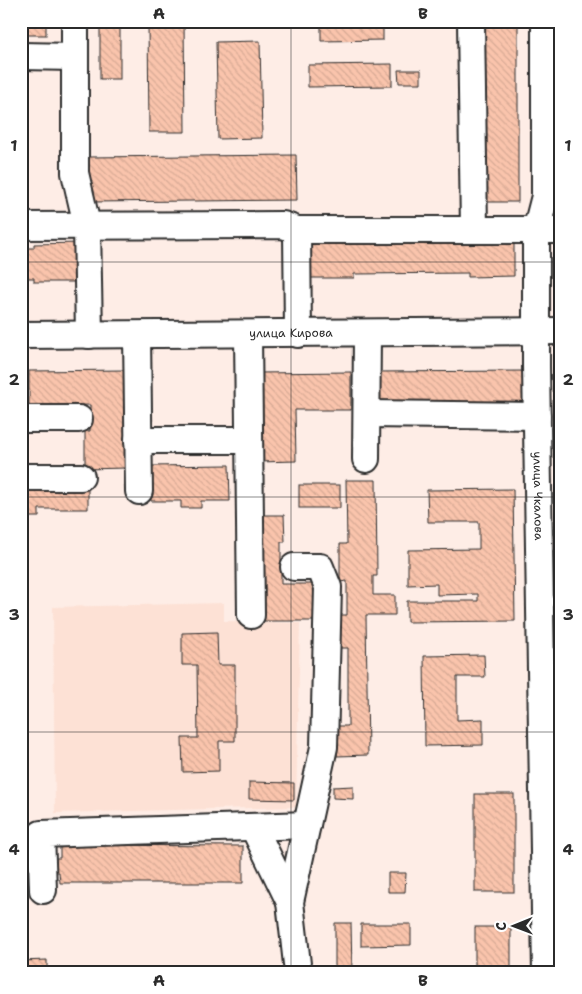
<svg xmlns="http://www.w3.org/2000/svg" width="582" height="994" font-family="'Shantell Sans',sans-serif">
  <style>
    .built { fill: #fde1d5 }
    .building { fill: url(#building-back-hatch); stroke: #2b2b2b }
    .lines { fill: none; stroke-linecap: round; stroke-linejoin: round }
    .minor-casing { stroke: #2b2b2b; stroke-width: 30 }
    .minor { stroke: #fff; stroke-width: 26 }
    .grid { fill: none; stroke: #2b2b2b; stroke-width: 1; stroke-opacity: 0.55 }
    .labels { text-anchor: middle; stroke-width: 4.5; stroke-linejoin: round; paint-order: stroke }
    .street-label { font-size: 12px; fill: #2b2b2b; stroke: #fff }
    .neatline { fill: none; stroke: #2b2b2b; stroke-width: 2 }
    .grid-label { font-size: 16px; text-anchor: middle; font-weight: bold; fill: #2b2b2b }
  </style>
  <defs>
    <pattern id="building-back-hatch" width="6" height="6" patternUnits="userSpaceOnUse" patternTransform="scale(1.25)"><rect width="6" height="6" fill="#fac4ac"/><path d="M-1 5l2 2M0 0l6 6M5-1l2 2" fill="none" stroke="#d6a994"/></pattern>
  </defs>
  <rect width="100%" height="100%" fill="#feede6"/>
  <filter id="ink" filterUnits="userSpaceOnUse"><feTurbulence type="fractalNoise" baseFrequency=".02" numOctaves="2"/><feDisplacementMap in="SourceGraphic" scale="10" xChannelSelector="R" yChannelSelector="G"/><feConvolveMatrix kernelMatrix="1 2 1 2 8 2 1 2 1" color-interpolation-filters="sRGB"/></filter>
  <g filter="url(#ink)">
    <!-- built -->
    <polygon class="built" points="224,603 224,621 300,623 296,807 55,813 53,607"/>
    <!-- building -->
    <g class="building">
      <rect x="21" y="21" width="25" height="14"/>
      <polygon points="148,21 184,21 185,132 149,132"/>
      <polygon points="321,21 383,21 383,40 321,41"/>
      <rect x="480" y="21" width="38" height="181"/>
      <rect x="100" y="24" width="20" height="55"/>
      <polygon points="260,41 262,138 218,139 216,42"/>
      <polygon points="392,64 392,86 308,87 308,65"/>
      <polygon points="398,70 421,70 421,83 399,83"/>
      <polygon points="296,155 297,200 89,202 88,157"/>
      <polygon points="514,237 514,276 468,277 468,273 354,274 354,278 306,278 306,239"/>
      <polygon points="80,243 80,282 34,282 34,278 21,278 21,248 34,248 34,244"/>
      <polygon points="126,370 126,468 85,469 85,431 90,431 90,405 29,406 29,371"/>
      <polygon points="523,371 523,408 375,409 374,372"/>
      <polygon points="351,372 351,410 295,410 296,461 259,462 258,373"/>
      <polygon points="229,465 230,501 201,501 201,508 181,508 181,501 151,501 150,466"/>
      <polygon points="346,480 376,480 377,576 373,576 373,595 395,595 395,615 366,615 368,755 337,756 337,726 348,726 348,648 340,648 340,615 347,615 347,581 340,582 340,544 347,544"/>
      <rect x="299" y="485" width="41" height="23"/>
      <polygon points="21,488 88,488 88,509 39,509 39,517 21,517"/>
      <polygon points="513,489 515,621 407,622 407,601 478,601 478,594 437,595 437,584 408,585 408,550 479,549 479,522 428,522 427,490"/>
      <polygon points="260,515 284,515 285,542 281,542 281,584 317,584 317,621 261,621"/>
      <polygon points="217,632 218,665 235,665 235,741 219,741 219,771 183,772 182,738 198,738 197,665 182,665 182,633"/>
      <polygon points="484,655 485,677 457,677 457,720 483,719 483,745 425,746 424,656"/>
      <polygon points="249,782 294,783 294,800 249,799"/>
      <polygon points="353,786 353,799 333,798 333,787"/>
      <rect x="475" y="794" width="39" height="98"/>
      <polygon points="60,845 243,846 243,883 60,883 59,872 55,872 55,858 60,858"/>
      <polygon points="388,873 406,873 405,892 388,892"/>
      <polygon points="335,923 351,923 352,973 335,973"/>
      <polygon points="361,924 411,924 411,945 361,946"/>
      <rect x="475" y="927" width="36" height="46"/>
      <polygon points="47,960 47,973 21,973 21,961"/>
    </g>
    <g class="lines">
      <!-- minor casing -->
      <g class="minor-casing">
        <g id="minor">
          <polyline points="75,21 75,173 87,225 89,335"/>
          <polyline points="471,21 474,230"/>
          <path id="s1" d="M 545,21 L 545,196 L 536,231 L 536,366 L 546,973"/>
          <polyline points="21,56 74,57"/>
          <polyline points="21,226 283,225 297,230 561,230"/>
          <polyline points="297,230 298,334"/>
          <polyline points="248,334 251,615"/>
          <path id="s2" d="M 21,335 L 561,331"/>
          <polyline points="137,335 139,491"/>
          <polyline points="367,414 537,416"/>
          <polyline points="21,419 79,419"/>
          <polyline points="138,440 249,440"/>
          <polyline points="366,459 367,333"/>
          <polyline points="21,477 81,477"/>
          <polyline points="294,567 320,567 328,587 324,747 290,902 298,973"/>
          <polyline points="254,828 290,902"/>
          <polyline points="43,890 41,834 307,825"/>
        </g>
      </g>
      <!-- minor -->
      <use href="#minor" class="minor"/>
    </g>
  </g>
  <!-- grid -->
  <path class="grid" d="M 291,21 L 291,973M 21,262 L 561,262M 21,497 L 561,497M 21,732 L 561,732"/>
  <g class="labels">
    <!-- street labels -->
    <g class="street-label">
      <text dy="4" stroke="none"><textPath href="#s2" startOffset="270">улица Кирова</textPath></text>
      <text dy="4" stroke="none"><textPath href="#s1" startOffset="476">улица Чкалова</textPath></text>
    </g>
  </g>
  <!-- margin -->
  <rect width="582" height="994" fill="none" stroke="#fff" stroke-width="55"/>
  <!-- north arrow -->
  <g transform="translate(514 926) rotate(269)" stroke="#ffffff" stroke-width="4" paint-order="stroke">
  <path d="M0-4L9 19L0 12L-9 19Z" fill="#2b2b2b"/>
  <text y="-8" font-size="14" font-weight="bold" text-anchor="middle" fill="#2b2b2b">С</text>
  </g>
  <rect x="28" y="28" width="526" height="938" class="neatline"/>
  <g class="grid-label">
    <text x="159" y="19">A</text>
    <text x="423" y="19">B</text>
    <text x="14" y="151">1</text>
    <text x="568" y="151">1</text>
    <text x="14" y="385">2</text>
    <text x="568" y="385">2</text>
    <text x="14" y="620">3</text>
    <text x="568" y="620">3</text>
    <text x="14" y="855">4</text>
    <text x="568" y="855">4</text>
    <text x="159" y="986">A</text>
    <text x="423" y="986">B</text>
  </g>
</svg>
